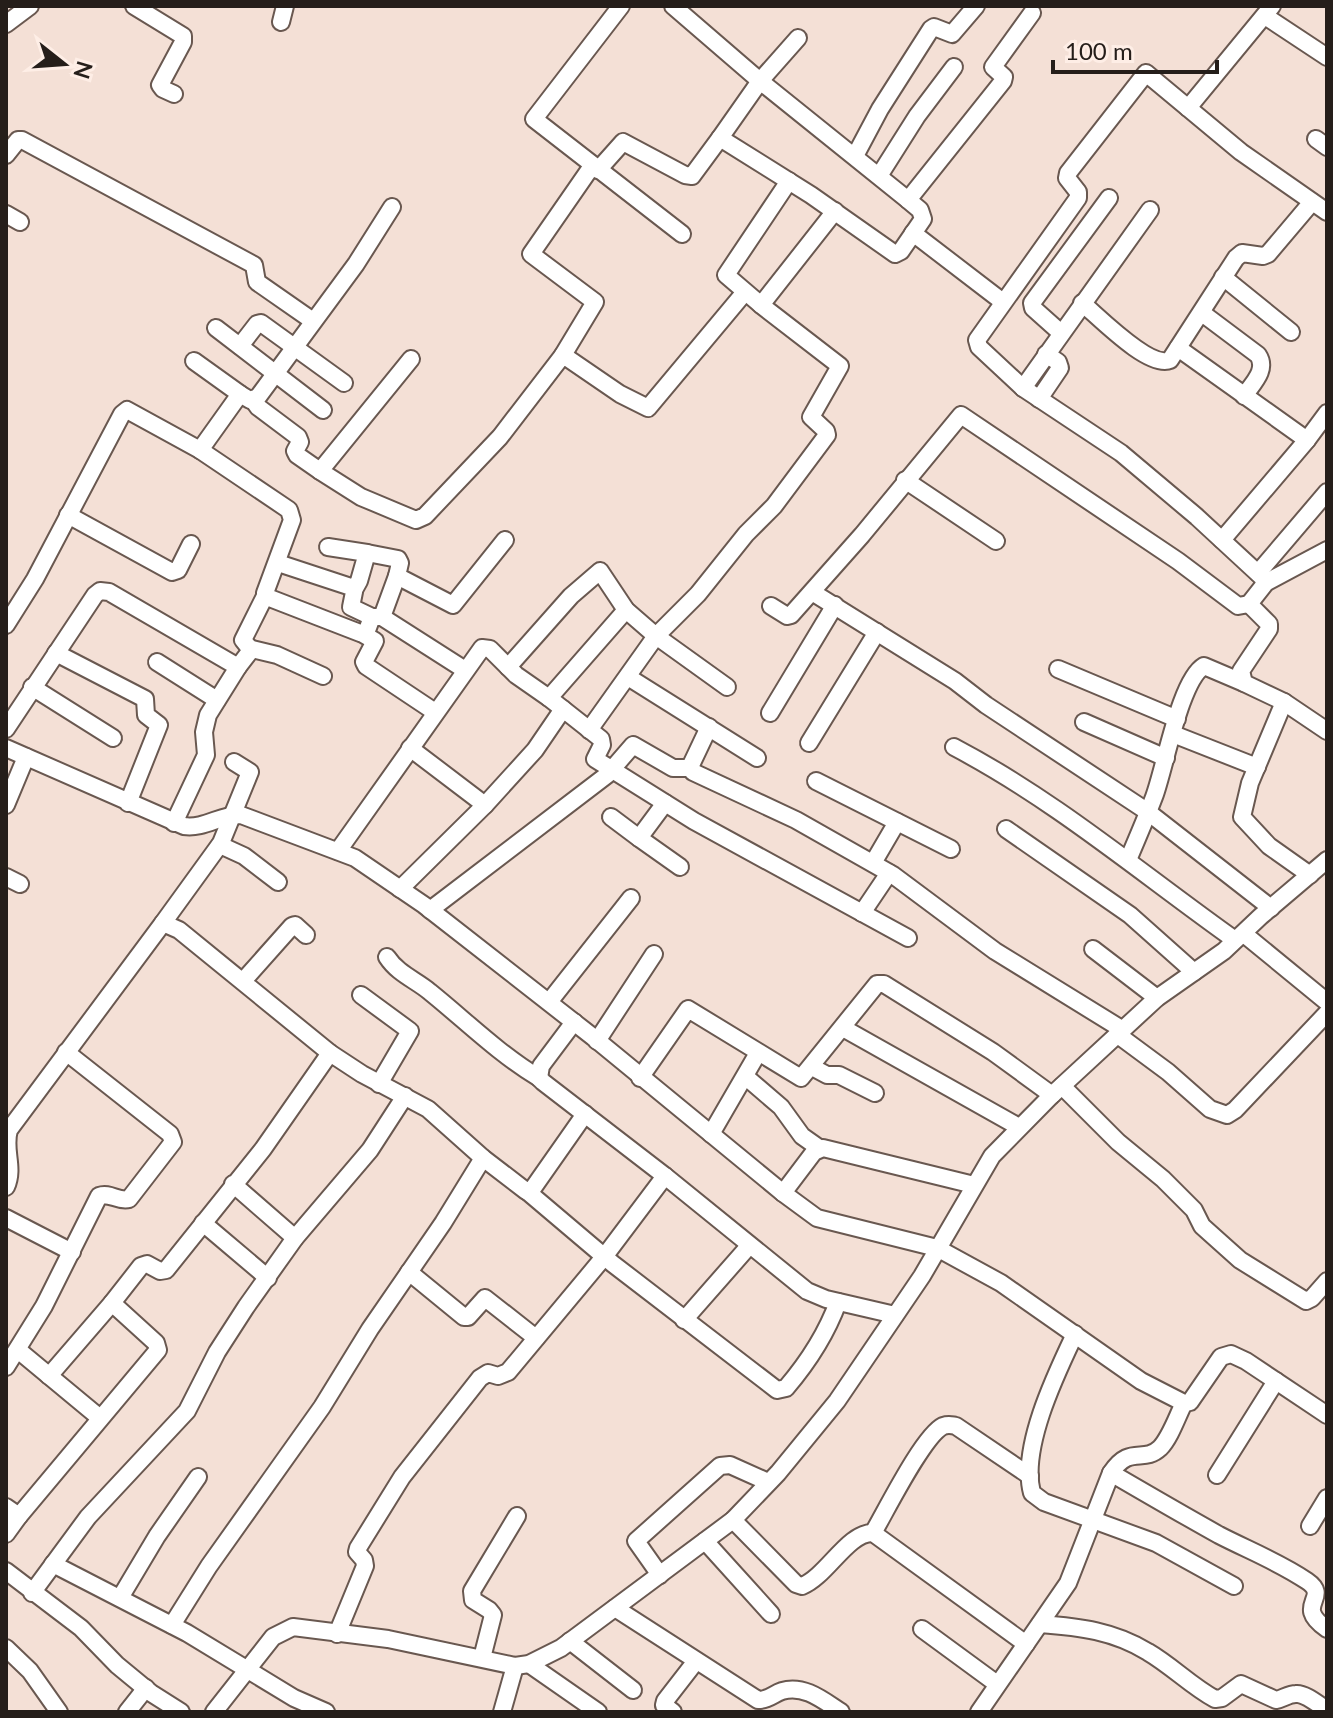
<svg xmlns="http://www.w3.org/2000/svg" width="1333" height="1718" font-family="Lato,sans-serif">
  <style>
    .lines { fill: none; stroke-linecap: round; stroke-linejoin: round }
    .minor-casing { stroke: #695850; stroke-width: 20 }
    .minor { stroke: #fff; stroke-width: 16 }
  </style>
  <rect width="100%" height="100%" fill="#f4e0d6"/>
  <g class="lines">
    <!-- minor casing -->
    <g class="minor-casing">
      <g id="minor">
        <polyline points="134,6 183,36 183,42 160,85 163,89 174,94"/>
        <polyline points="621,6 534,119 682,234"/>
        <polyline points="673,6 760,81 908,200"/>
        <polyline points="1265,16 1327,57"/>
        <polyline points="281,22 285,6"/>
        <polyline points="6,24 30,6"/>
        <polyline points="798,38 760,81 720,138 811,195 895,254 901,251 923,219 920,210 908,200 1003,81 1004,77 993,67 1032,13"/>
        <polyline points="1188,108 1272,6"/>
        <polyline points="1316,139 1327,147"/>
        <polyline points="6,155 18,140 22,140 254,265 257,282 313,321"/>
        <polyline points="855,156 880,109 931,29 934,27 952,34 976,6"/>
        <polyline points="598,170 623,142 685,175 692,176 720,138"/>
        <polyline points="879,176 917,116 954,67"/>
        <polyline points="1327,212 1241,152 1146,73 1068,173 1067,178 1078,192 1078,198 977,340 979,347 1023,388 1121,453 1197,517 1263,578 1264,585 1249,604 1269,624 1269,629 1241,671 1244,683 1284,702 1327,731"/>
        <polyline points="6,214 20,222"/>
        <polyline points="913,233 1003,302"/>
        <polyline points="1223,277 1291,332"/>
        <path d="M 1082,303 C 1099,317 1149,369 1170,360 L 1236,258 L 1242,253 L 1263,256 L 1268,254 L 1312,202"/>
        <polyline points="761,305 835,211"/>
        <path d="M 1202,313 L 1258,355 C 1268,370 1252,384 1244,396"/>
        <polyline points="216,328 323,410"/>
        <polyline points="1061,333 1033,308 1032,303 1109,198"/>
        <polyline points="240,346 257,324 261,323 344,383"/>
        <polyline points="1178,348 1307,440"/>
        <polyline points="563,355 595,302 531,254 592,166"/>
        <polyline points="411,359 320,471 361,497 416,520 425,516 500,437 563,355 620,394 648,408 745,292"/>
        <polyline points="194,361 240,394"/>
        <polyline points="1023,388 1150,210"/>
        <polyline points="1039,399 1060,368 1058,362 1046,354"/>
        <polyline points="253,400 258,407 298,437 300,442 295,451 297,455 320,471"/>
        <polyline points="200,450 240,394 250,400 258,397 356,264 392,207"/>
        <polyline points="905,480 996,541"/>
        <polyline points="68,515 172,572 178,570 191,544"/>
        <polyline points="1222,540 1307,440 1327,413"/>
        <polyline points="328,547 367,553 359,581 354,590"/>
        <polyline points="367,553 398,559 400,563 397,576 453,605 505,540"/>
        <polyline points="278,563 351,587 354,592 351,607 372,617"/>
        <polyline points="1258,573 1327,492"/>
        <polyline points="1265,583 1327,550"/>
        <polyline points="812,592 955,681 986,705 1148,812 1271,908"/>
        <polyline points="771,606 787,616 791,615 862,535 961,415 1178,561 1238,606 1249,604"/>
        <polyline points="626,610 549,698 601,739 602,745 595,759 694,821 908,938"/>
        <polyline points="382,617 397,576"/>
        <polyline points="6,625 35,579 122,414 127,410 200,450 289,510 292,520 265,593 267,597 360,633 366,633 372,617 382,617 465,670"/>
        <polyline points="363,634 375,641 364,662 366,666 435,712"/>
        <polyline points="252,649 277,655 323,676"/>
        <polyline points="56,653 145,699 146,715 159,725 128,803"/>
        <polyline points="157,662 217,700"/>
        <polyline points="238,667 251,650 243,640 265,596"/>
        <polyline points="508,667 571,596 600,571 626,610 656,636 698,594 746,534 774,506 827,435 826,431 811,417 840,366 761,305 726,275 789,181"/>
        <polyline points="1058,669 1177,719"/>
        <polyline points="628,677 757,758"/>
        <polyline points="32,687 113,738"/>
        <polyline points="1284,702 1250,783 1242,817 1269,846 1310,875"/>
        <polyline points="770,713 835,605"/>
        <polyline points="1084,722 1166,758"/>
        <polyline points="709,727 691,765 693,772 796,820 893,875 995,951 1123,1030"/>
        <polyline points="6,729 95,595 100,591 109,592 238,667 208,715 204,732 206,755 174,823"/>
        <polyline points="589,730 656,636 727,687"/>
        <polyline points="1173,734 1257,767"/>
        <polyline points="809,743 877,632"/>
        <path d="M 954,747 C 1055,800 1142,874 1235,940"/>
        <path d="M 6,748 L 184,826 C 205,829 221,814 241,815 L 355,858 L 424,905 L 593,1037 L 783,1193 L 817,1218 L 937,1248 L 1001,1283 L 1141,1381 L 1184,1403 L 1190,1402 L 1221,1357 L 1231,1354 L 1246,1361 L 1327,1415"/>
        <polyline points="410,748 485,805 535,750 563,709"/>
        <polyline points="234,762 250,772 221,843 163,923 179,930 330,1053 362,1074 428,1109 483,1158 526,1191 531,1191 585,1114"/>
        <polyline points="816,781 951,849"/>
        <polyline points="665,803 639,838 680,867"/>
        <polyline points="6,805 26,757"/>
        <polyline points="611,817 639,838"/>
        <polyline points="1006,829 1130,915 1194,972"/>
        <polyline points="220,845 244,856 278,882"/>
        <polyline points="338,851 482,648 490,649 516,675 549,698"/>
        <path d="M 1128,860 C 1137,839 1146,818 1154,797 C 1165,768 1180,680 1204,666 L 1244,683"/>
        <polyline points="873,863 897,822"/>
        <polyline points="6,877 20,884"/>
        <polyline points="400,889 485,805"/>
        <polyline points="430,910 607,775 633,745 673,768 690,768"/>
        <polyline points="862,913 889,873"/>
        <polyline points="1244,934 1327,1002"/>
        <polyline points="1093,949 1157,998"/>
        <path d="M 387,957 C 398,974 416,980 430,992 C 466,1021 499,1054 539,1078"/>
        <polyline points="243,981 292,926 295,925 306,935"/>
        <polyline points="361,995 410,1031 379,1084"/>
        <polyline points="549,1002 631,898"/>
        <polyline points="574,1022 541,1066 539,1078 543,1082 665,1176 807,1291 826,1299 895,1315"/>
        <polyline points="843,1028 1019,1127"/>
        <polyline points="1118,1035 1168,1072 1210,1109 1227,1115 1235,1110 1327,1013"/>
        <polyline points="597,1041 654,954"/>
        <polyline points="812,1067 827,1075 839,1075 875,1093"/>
        <polyline points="746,1077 781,1107 802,1136 819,1148"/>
        <polyline points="640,1078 688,1009 801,1078 877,984 884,984 993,1052 1052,1095"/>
        <polyline points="1062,1086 1118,1142 1163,1179 1194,1210 1202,1226 1240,1260 1306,1301 1312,1298 1327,1281"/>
        <polyline points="711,1134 758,1053"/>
        <polyline points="233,1184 295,1238"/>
        <path d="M 6,1187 C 15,1167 3,1150 9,1130 L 163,923"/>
        <path d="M 528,1192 L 613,1264 L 777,1390 L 786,1388 C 809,1361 826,1335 838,1302"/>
        <polyline points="783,1193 814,1152 823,1148 974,1185"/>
        <polyline points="6,1218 72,1252"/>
        <polyline points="203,1223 268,1278"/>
        <polyline points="409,1272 464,1317 468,1317 485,1298 536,1338"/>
        <polyline points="684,1320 749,1246"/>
        <path d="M 1075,1334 C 1056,1374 1020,1448 1032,1493 L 1044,1502 L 1156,1543 L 1234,1586"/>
        <polyline points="18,1350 100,1418"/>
        <path d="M 6,1367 L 44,1306 L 99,1196 C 110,1192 118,1202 129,1199 L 173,1142 L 170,1134 L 66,1052"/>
        <polyline points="49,1376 112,1303"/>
        <path d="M 1111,1473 C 1147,1494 1183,1515 1219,1535 C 1248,1550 1279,1562 1307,1581 C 1332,1598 1292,1605 1327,1629"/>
        <polyline points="1217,1475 1276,1381"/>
        <polyline points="6,1507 19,1516 6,1534"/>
        <polyline points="19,1516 158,1350 156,1343 112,1303 141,1266 147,1264 160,1271 166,1270 263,1149 330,1053"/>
        <path d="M 733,1520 L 796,1584 L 802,1586 C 827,1576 848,1532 873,1533 L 1026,1644"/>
        <polyline points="1310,1526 1327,1498"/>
        <path d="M 873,1533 C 886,1511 923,1436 943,1426 C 949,1424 950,1425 956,1426 L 1030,1476"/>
        <polyline points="705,1541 771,1614"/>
        <polyline points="53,1564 187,1633 294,1698 326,1712"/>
        <polyline points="6,1571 81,1628 117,1665 151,1693 181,1712"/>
        <polyline points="660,1575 636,1541 720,1466 730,1465 768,1482"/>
        <polyline points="32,1593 88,1517 187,1411 217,1352 246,1307 295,1238 370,1150 405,1096"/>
        <polyline points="120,1598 157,1536 198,1477"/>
        <path d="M 615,1608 L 758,1700 C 769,1700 773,1694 782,1691 C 804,1684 824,1701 841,1712"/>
        <path d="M 1040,1624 C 1080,1627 1114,1631 1148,1652 C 1172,1666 1191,1686 1215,1699 L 1222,1698 L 1241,1684 L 1276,1700 C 1283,1699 1288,1694 1296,1694 C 1305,1693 1319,1705 1327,1710"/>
        <polyline points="172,1625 209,1566 322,1407 370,1329 443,1223 483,1158"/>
        <polyline points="922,1629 997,1684"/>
        <polyline points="337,1634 365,1566 364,1560 357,1552 358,1548 402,1477 480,1378 488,1373 498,1376 508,1372 604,1257 665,1176"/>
        <polyline points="570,1641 633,1690"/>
        <polyline points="6,1648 30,1671 59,1712"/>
        <polyline points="482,1658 493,1615 489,1610 473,1600 472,1591 517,1516"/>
        <polyline points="529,1664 598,1712"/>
        <polyline points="127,1712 146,1688"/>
        <polyline points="214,1712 273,1637 293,1627 388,1639 515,1666 529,1664 561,1648 733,1520 778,1473 837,1401 922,1276 992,1156 1052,1095 1157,998 1224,951 1261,916 1327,860"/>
        <polyline points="502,1712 515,1666"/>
        <polyline points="673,1712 664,1705 665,1701 696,1661"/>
        <path d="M 979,1712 L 1068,1583 L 1111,1473 C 1130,1444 1143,1464 1160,1448 C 1170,1438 1177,1417 1184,1403"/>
      </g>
    </g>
    <!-- minor -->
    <use href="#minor" class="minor"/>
  </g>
  <!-- border -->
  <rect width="1333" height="1718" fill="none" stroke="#251e1a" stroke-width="16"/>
  <!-- north arrow -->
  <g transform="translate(64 64) rotate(107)" stroke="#feeee6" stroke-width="6" paint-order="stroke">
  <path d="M0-6L14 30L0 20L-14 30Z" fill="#251e1a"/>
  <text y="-12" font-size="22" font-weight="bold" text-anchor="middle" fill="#251e1a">N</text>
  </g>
  <!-- scale -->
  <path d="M1053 60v12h164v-12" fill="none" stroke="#251e1a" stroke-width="4"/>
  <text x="1065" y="60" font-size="24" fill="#251e1a" stroke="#feeee6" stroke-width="6" paint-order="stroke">100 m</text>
</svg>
